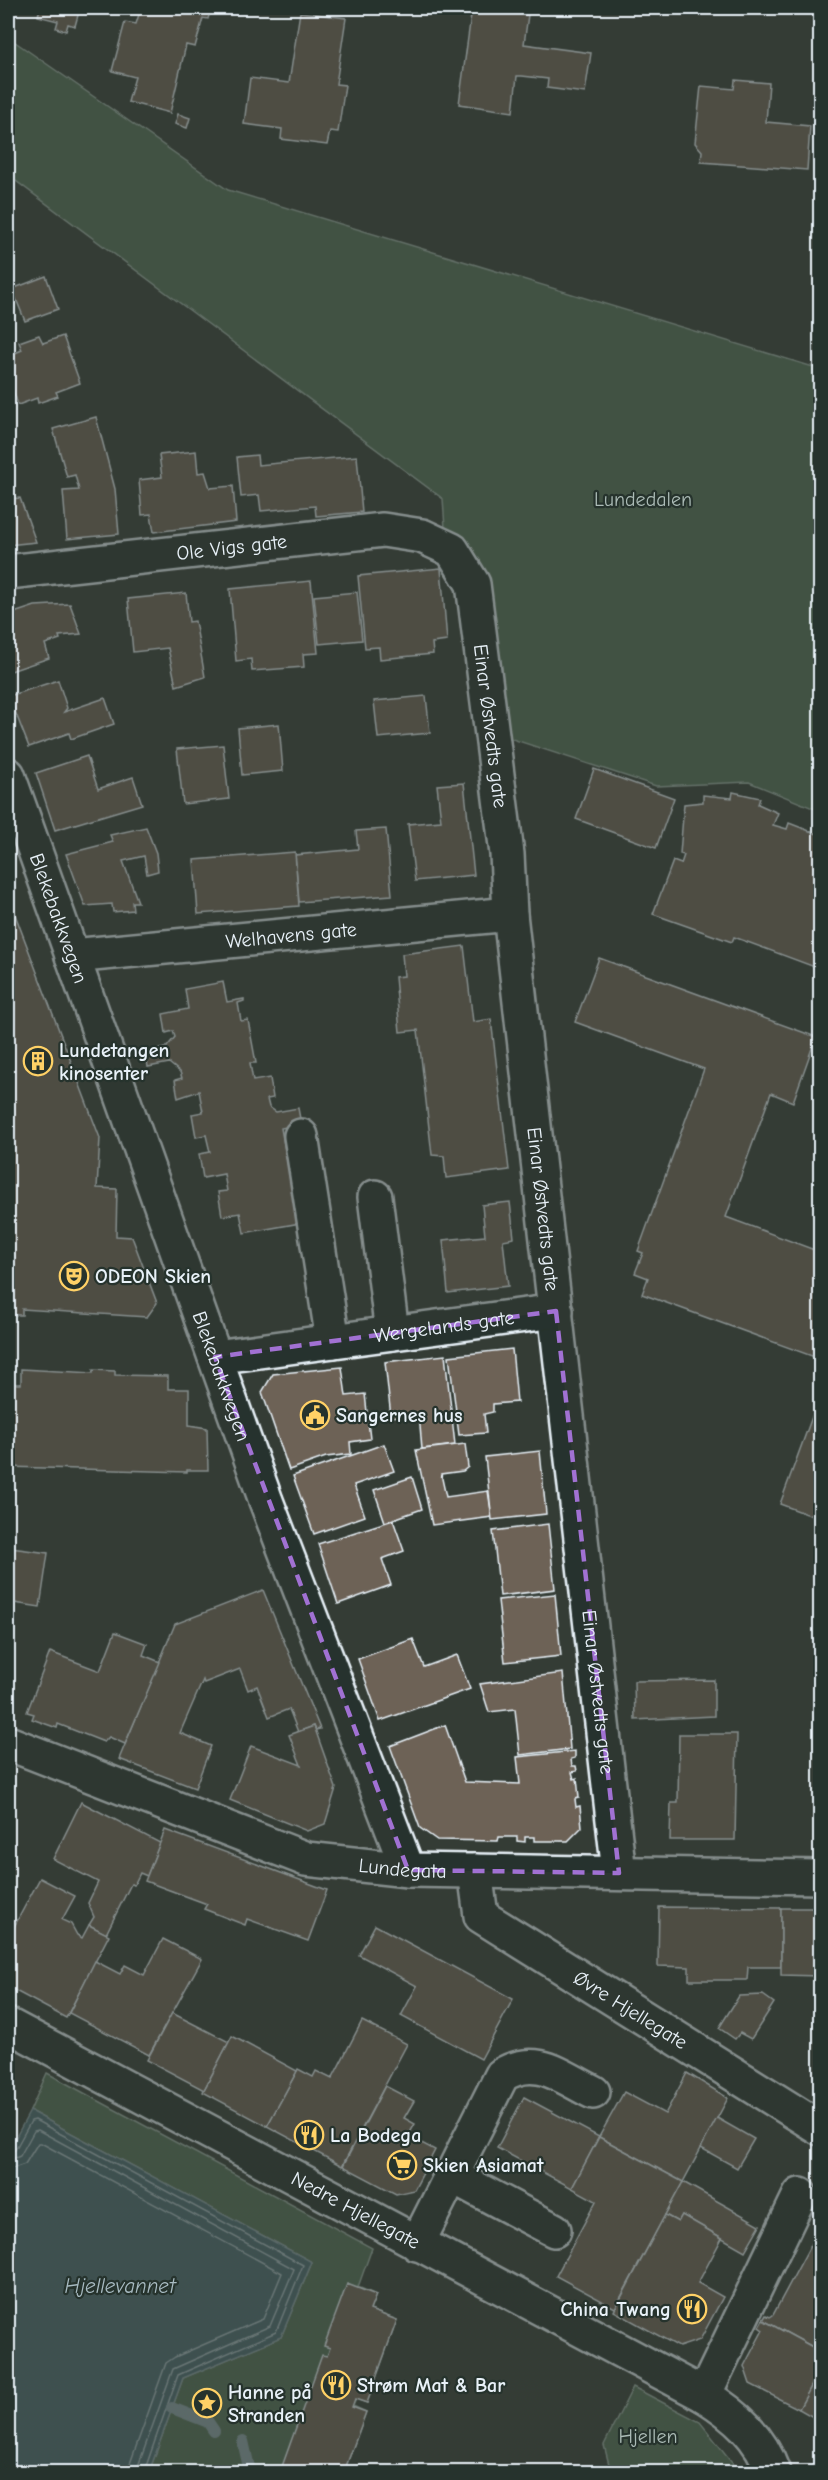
<svg xmlns="http://www.w3.org/2000/svg" width="828" height="2480" font-family="'Comic Neue',sans-serif">
  <style>
    .green { fill: #516d55; stroke: #9cafa6; stroke-width: 1.5 }
    .water { fill: #496970; stroke: #899fa6; stroke-width: 1.5 }
    .lines { fill: none; stroke-linecap: round; stroke-linejoin: round }
    .shore { stroke: #a8bbc2; stroke-width: 1.5 }
    .stream { stroke: #899fa6; stroke-width: 12 }
    .building { fill: #6d6257; stroke: #e8f1f8; stroke-width: 1.5 }
    .minor-casing { stroke: #e8f1f8; stroke-width: 38 }
    .minor { stroke: #26332d; stroke-width: 33 }
    .marked { fill: none; stroke: #a171d3; stroke-width: 4.5; stroke-dasharray: 12 8; stroke-linejoin: round }
    .labels { text-anchor: middle; stroke-width: 4.5; stroke-linejoin: round; paint-order: stroke }
    .park-label { font-size: 20px; fill: #acbcb7; stroke: #26332d }
    .street-label { font-size: 20px; fill: #e8f1f8; stroke: #26332d }
    .poi-label { font-size: 20px; font-weight: bold; fill: #e8f1f8; stroke: #26332d; text-anchor: start }
    .water-label { font-size: 21px; font-style: italic; fill: #a8bbc2; stroke: #26332d }
  </style>
  <rect width="100%" height="100%" fill="#343c35"/>
  <filter id="ink" filterUnits="userSpaceOnUse"><feTurbulence type="fractalNoise" baseFrequency=".0167" numOctaves="2"/><feDisplacementMap in="SourceGraphic" scale="12" xChannelSelector="R" yChannelSelector="G"/><feConvolveMatrix kernelMatrix="1 2 1 2 8 2 1 2 1" color-interpolation-filters="sRGB"/></filter>
  <g filter="url(#ink)">
    <!-- green -->
    <g class="green">
      <polygon points="8,37 228,190 820,369 820,811 749,782 656,786 503,736 480,563 445,528 443,499 8,175"/>
      <polygon points="47,2073 372,2248 358,2287 376,2295 370,2310 397,2320 367,2403 356,2399 353,2406 366,2412 344,2472 149,2472 183,2378 281,2337 312,2262 30,2111"/>
      <polygon points="633,2387 700,2422 740,2472 611,2472 604,2445"/>
    </g>
    <!-- water -->
    <polygon class="water" points="30,2111 312,2262 281,2337 183,2378 149,2472 8,2472 8,2152"/>
    <g class="lines">
      <!-- shore -->
      <g class="shore">
        <polyline points="8,2153 15,2150 31,2121 35,2120 303,2265 276,2332 178,2375 144,2472"/>
        <polyline points="8,2161 20,2156 34,2131 38,2130 294,2269 270,2326 173,2369 136,2472"/>
        <polyline points="8,2170 25,2164 38,2143 41,2143 282,2273 263,2319 175,2357 166,2363 127,2472"/>
      </g>
      <!-- stream -->
      <g class="stream">
        <polyline points="172,2408 208,2422 214,2431"/>
        <polyline points="243,2441 250,2472"/>
      </g>
    </g>
    <!-- building -->
    <g class="building">
      <polygon points="40,8 80,8 75,26 68,24 66,31 56,28 58,21 38,16"/>
      <polygon points="141,8 211,8 208,19 203,18 195,47 186,45 170,113 128,102 135,77 112,71 125,22 136,24"/>
      <polygon points="472,8 493,10 493,8 520,8 519,14 528,15 524,44 591,53 585,93 547,88 548,79 522,76 517,76 513,112 459,104"/>
      <polygon points="300,12 346,18 336,84 345,85 338,132 330,131 327,145 281,139 282,129 244,124 250,78 289,83"/>
      <polygon points="735,80 769,83 766,122 810,126 807,170 701,162 702,151 695,143 701,86 734,89"/>
      <polygon points="178,114 190,118 187,128 175,124"/>
      <polygon points="46,276 58,309 25,321 12,289"/>
      <polygon points="39,335 43,343 63,336 80,383 56,392 58,396 38,403 37,398 18,405 8,375 8,356 22,350 19,342"/>
      <polygon points="96,417 115,489 119,534 67,539 63,491 79,490 75,475 67,477 53,429"/>
      <polygon points="196,451 198,473 205,472 210,488 233,486 236,522 154,532 151,514 142,515 139,480 162,477 159,455"/>
      <polygon points="257,455 258,465 357,456 362,512 316,516 315,506 261,511 259,495 241,497 237,457"/>
      <polygon points="20,498 36,542 8,545 8,499"/>
      <polygon points="441,568 447,641 432,643 433,654 380,659 379,647 365,648 358,576"/>
      <polygon points="311,581 318,653 303,654 304,667 252,671 251,659 236,661 230,589"/>
      <polygon points="357,592 362,640 319,644 314,596"/>
      <polygon points="186,593 189,622 195,621 205,677 176,686 168,648 133,652 128,599"/>
      <polygon points="70,604 81,634 59,636 60,639 45,644 49,658 8,672 8,615 35,606"/>
      <polygon points="58,680 67,708 64,712 105,698 114,724 71,739 69,733 29,747 9,696"/>
      <polygon points="426,696 430,733 378,738 374,701"/>
      <polygon points="279,724 283,771 242,775 238,728"/>
      <polygon points="223,745 229,799 183,804 177,749"/>
      <polygon points="87,756 98,789 133,777 142,804 55,830 36,773"/>
      <polygon points="594,769 674,798 656,848 576,819"/>
      <polygon points="464,783 474,875 415,881 408,824 441,821 437,785"/>
      <polygon points="733,792 760,798 758,804 778,813 773,825 787,829 789,823 820,835 820,969 734,937 732,942 653,914 673,861 681,864 684,855 680,854 684,804 703,802 703,795 732,798"/>
      <polygon points="146,827 156,853 158,871 147,874 144,856 123,861 138,902 132,902 133,910 113,912 112,904 85,906 66,854 113,842 110,835"/>
      <polygon points="386,829 392,895 299,902 295,855 358,849 356,831"/>
      <polygon points="295,852 299,906 198,914 194,860"/>
      <polygon points="8,896 100,1138 97,1188 117,1189 116,1236 132,1237 157,1303 147,1317 22,1309 22,1315 8,1315"/>
      <polygon points="464,946 473,1022 491,1019 509,1170 446,1178 444,1156 432,1155 418,1030 400,1032 395,977 404,976 402,954"/>
      <polygon points="599,958 816,1037 793,1102 771,1093 726,1217 820,1252 820,1359 642,1294 648,1278 635,1273 643,1253 638,1251 704,1069 575,1022"/>
      <polygon points="223,982 227,1002 244,999 244,1001 238,1003 241,1021 248,1020 256,1063 250,1063 253,1081 270,1078 273,1098 267,1099 269,1107 276,1112 298,1108 301,1124 281,1128 291,1184 300,1183 300,1223 244,1233 240,1213 222,1216 218,1192 227,1191 224,1174 203,1178 199,1154 210,1152 206,1135 196,1137 192,1114 203,1112 199,1091 178,1098 175,1080 182,1078 180,1072 169,1063 148,1067 146,1052 166,1048 175,1037 173,1031 166,1033 163,1014 188,1009 185,989"/>
      <polygon points="510,1202 514,1238 503,1240 508,1286 448,1293 443,1240 485,1236 482,1205"/>
      <polygon points="512,1349 517,1402 493,1404 493,1412 484,1414 486,1433 459,1435 449,1356"/>
      <polygon points="445,1355 455,1445 422,1449 419,1414 391,1417 385,1362"/>
      <polygon points="342,1367 346,1396 365,1394 370,1439 350,1442 351,1454 326,1457 289,1470 262,1392 273,1374"/>
      <polygon points="21,1369 93,1373 93,1370 115,1371 115,1375 168,1376 168,1389 189,1389 189,1425 207,1428 208,1470 187,1470 187,1472 8,1467 10,1384 21,1384"/>
      <polygon points="816,1406 820,1407 820,1519 780,1504"/>
      <polygon points="384,1444 394,1471 354,1485 365,1516 314,1534 293,1476"/>
      <polygon points="465,1444 468,1467 463,1471 441,1474 446,1497 488,1491 492,1517 432,1525 416,1450"/>
      <polygon points="540,1451 546,1514 492,1520 485,1457"/>
      <polygon points="412,1477 422,1509 385,1522 374,1490"/>
      <polygon points="393,1520 404,1551 382,1559 391,1585 338,1604 318,1544"/>
      <polygon points="548,1524 555,1589 500,1596 493,1531"/>
      <polygon points="11,1548 48,1553 40,1607 8,1602"/>
      <polygon points="263,1590 320,1729 316,1730 314,1726 298,1732 289,1709 269,1717 257,1686 248,1690 240,1669 204,1683 203,1680 180,1733 211,1746 195,1788 119,1759 175,1624"/>
      <polygon points="555,1594 561,1656 505,1662 498,1600"/>
      <polygon points="115,1632 147,1644 143,1655 160,1662 125,1744 109,1737 104,1742 58,1724 57,1728 32,1719 34,1714 27,1712 50,1652 100,1671"/>
      <polygon points="413,1639 424,1667 457,1655 470,1689 380,1721 358,1659"/>
      <polygon points="563,1673 570,1749 520,1755 515,1709 489,1712 480,1684"/>
      <polygon points="714,1680 714,1716 635,1720 634,1681"/>
      <polygon points="445,1725 465,1782 520,1784 517,1757 575,1751 575,1758 571,1759 572,1766 576,1766 577,1771 572,1772 574,1779 577,1778 579,1798 575,1799 576,1807 580,1806 582,1827 568,1841 534,1841 534,1837 525,1837 525,1842 517,1841 517,1837 499,1837 498,1841 437,1840 420,1828 390,1746"/>
      <polygon points="314,1726 336,1788 325,1824 307,1831 230,1800 251,1746 301,1765 289,1735"/>
      <polygon points="679,1734 737,1734 735,1840 670,1840 671,1803 678,1803"/>
      <polygon points="81,1802 160,1843 147,1876 140,1873 134,1885 131,1884 106,1934 89,1925 94,1917 88,1903 98,1882 53,1859"/>
      <polygon points="165,1830 327,1890 308,1941 247,1919 245,1925 204,1909 207,1904 145,1881"/>
      <polygon points="40,1878 75,1896 62,1920 71,1924 77,1935 82,1938 89,1925 109,1935 66,2018 8,1987 8,1938"/>
      <polygon points="659,1907 781,1908 781,1967 748,1967 747,1980 689,1980 689,1967 658,1966"/>
      <polygon points="781,1908 820,1908 820,1976 781,1975"/>
      <polygon points="375,1925 513,1999 481,2059 401,2016 417,1986 359,1955"/>
      <polygon points="163,1939 202,1959 149,2055 69,2013 95,1961 120,1974 125,1965 144,1975"/>
      <polygon points="763,1995 774,2003 751,2039 740,2033 735,2039 719,2028 739,1996"/>
      <polygon points="172,2013 229,2042 204,2090 147,2060"/>
      <polygon points="362,2021 407,2044 342,2166 267,2126 298,2069 313,2077 316,2071 332,2079"/>
      <polygon points="232,2036 297,2071 267,2126 203,2092"/>
      <polygon points="687,2073 728,2098 683,2182 599,2137 624,2092 665,2114"/>
      <polygon points="385,2086 414,2101 404,2118 415,2124 408,2136 435,2150 414,2190 396,2194 343,2166"/>
      <polygon points="524,2097 599,2137 572,2188 497,2148"/>
      <polygon points="717,2118 754,2139 737,2168 701,2148"/>
      <polygon points="599,2137 683,2182 615,2308 556,2276 596,2201 572,2188"/>
      <polygon points="683,2182 760,2225 745,2251 682,2215 678,2222 665,2215"/>
      <polygon points="665,2215 678,2222 682,2215 722,2238 698,2283 723,2297 700,2340 679,2347 614,2311"/>
      <polygon points="820,2226 820,2250 811,2244"/>
      <polygon points="811,2244 820,2250 820,2351 763,2320 766,2315 770,2317 773,2315"/>
      <polygon points="347,2284 376,2295 370,2310 397,2320 367,2403 355,2399 352,2407 366,2412 344,2472 280,2472 322,2355 327,2356 330,2348 324,2346"/>
      <polygon points="763,2320 820,2351 820,2370 799,2409 750,2384 744,2366 763,2330 759,2327"/>
      <polygon points="820,2370 820,2421 799,2409"/>
    </g>
    <g class="lines">
      <!-- minor casing -->
      <g class="minor-casing">
        <g id="minor">
          <path id="s1" d="M 8,572 L 383,530 L 422,536 L 452,550 L 473,584 L 507,854 L 510,914 L 619,1873"/>
          <path id="s2" d="M 8,775 L 266,1501 L 408,1870"/>
          <path id="s3" d="M 72,956 L 510,914"/>
          <polyline points="301,1136 333,1341"/>
          <polyline points="375,1197 392,1333"/>
          <path id="s4" d="M 215,1357 L 556,1311"/>
          <path id="s5" d="M 8,1743 L 306,1859 L 408,1870 L 820,1877"/>
          <path id="s6" d="M 475,1871 L 481,1916 L 820,2128"/>
          <path id="s7" d="M 8,2025 L 704,2395 C 736,2415 760,2436 773,2472"/>
          <polyline points="450,2175 554,2230"/>
          <path d="M 417,2244 L 502,2075 C 537,2054 560,2076 593,2092"/>
          <polyline points="704,2395 800,2195"/>
        </g>
      </g>
      <!-- minor -->
      <use href="#minor" class="minor"/>
    </g>
  </g>
  <!-- marked area -->
  <path d="M0 0H828V2480H0ZM 556,1311 L 619,1873 L 408,1870 L 215,1357 Z" fill="#343c35" fill-opacity=".55" fill-rule="evenodd"/>
  <path class="marked" d="M 556,1311 L 619,1873 L 408,1870 L 215,1357 Z"/>
  <!-- icons -->
  <defs>
    <g id="building-ring" transform="scale(1.5)"><circle r="9.5" fill="#26332d" stroke="#ffd166" stroke-width="1.5"/><path d="M-4-6H4V6H1V3H-1V6H-4ZM-2.5-4.3h1.7v1.8h-1.7ZM.8-4.3h1.7v1.8H.8ZM-2.5-1h1.7V.8h-1.7ZM.8-1h1.7V.8H.8Z" fill="#ffd166"/></g>
    <g id="theatre-ring" transform="scale(1.5)"><circle r="9.5" fill="#26332d" stroke="#ffd166" stroke-width="1.5"/><path d="M-5-5.5Q0-4 5-5.5V0Q5 5 0 6Q-5 5-5 0ZM-3.3-2.5H-1v1.5H-3.3ZM1-2.5H3.3v1.5H1ZM-2.8 1Q0 5.5 2.8 1Z" fill="#ffd166"/></g>
    <g id="civic-ring" transform="scale(1.5)"><circle r="9.5" fill="#26332d" stroke="#ffd166" stroke-width="1.5"/><path d="M-.6-6.5H3V-4.5H.6V-3L4-1V1h2V6H-6V1h2V-1L-.6-3ZM-1.2 2.5V6h2.4V2.5Z" fill="#ffd166"/></g>
    <g id="restaurant-ring" transform="scale(1.5)"><circle r="9.5" fill="#26332d" stroke="#ffd166" stroke-width="1.5"/><path d="M-5-6h1v4h1v-4h1v4h1v-4h1v5L-1.5 .5V6h-2V.5L-5-1ZM5-6V6H3V1.5H1.5Q1.5-4 5-6Z" fill="#ffd166"/></g>
    <g id="supermarket-ring" transform="scale(1.5)"><circle r="9.5" fill="#26332d" stroke="#ffd166" stroke-width="1.5"/><path d="M-6-5.5h2.5l.6 2H6L4.5 2H-2.5L-4.4-4H-6ZM-1.5 3.2a1.3 1.3 0 1 0 .1 0ZM3 3.2a1.3 1.3 0 1 0 .1 0Z" fill="#ffd166"/></g>
    <g id="sight-ring" transform="scale(1.5)"><circle r="9.5" fill="#26332d" stroke="#ffd166" stroke-width="1.5"/><path d="M0-6L1.8-2.2L6-1.7L2.9 1.2L3.7 5.4L0 3.3L-3.7 5.4L-2.9 1.2L-6-1.7L-1.8-2.2Z" fill="#ffd166"/></g>
  </defs>
  <g fill-rule="evenodd">
    <use href="#building-ring" x="38" y="1061"/>
    <use href="#theatre-ring" x="74" y="1276"/>
    <use href="#civic-ring" x="315" y="1415"/>
    <use href="#restaurant-ring" x="309" y="2135"/>
    <use href="#supermarket-ring" x="402" y="2165"/>
    <use href="#restaurant-ring" x="692" y="2309"/>
    <use href="#restaurant-ring" x="336" y="2385"/>
    <use href="#sight-ring" x="207" y="2403"/>
  </g>
  <g class="labels">
    <!-- park labels -->
    <g class="park-label">
      <text x="643" y="506">Lundedalen</text>
      <text x="648" y="2443">Hjellen</text>
    </g>
    <!-- street labels -->
    <g class="street-label">
      <text dy="7" stroke="none"><textPath href="#s1" startOffset="225">Ole Vigs gate</textPath></text>
      <text dy="7" stroke="none"><textPath href="#s1" startOffset="633">Einar Østvedts gate</textPath></text>
      <text dy="7" stroke="none"><textPath href="#s2" startOffset="152">Blekebakkvegen</textPath></text>
      <text dy="7" stroke="none"><textPath href="#s3" startOffset="220">Welhavens gate</textPath></text>
      <text dy="7" stroke="none"><textPath href="#s1" startOffset="1119">Einar Østvedts gate</textPath></text>
      <text dy="7" stroke="none"><textPath href="#s4" startOffset="231">Wergelands gate</textPath></text>
      <text dy="7" stroke="none"><textPath href="#s2" startOffset="638">Blekebakkvegen</textPath></text>
      <text dy="7" stroke="none"><textPath href="#s1" startOffset="1605">Einar Østvedts gate</textPath></text>
      <text dy="7" stroke="none"><textPath href="#s5" startOffset="417">Lundegata</textPath></text>
      <text dy="7" stroke="none"><textPath href="#s6" startOffset="222">Øvre Hjellegate</textPath></text>
      <text dy="7" stroke="none"><textPath href="#s7" startOffset="394">Nedre Hjellegate</textPath></text>
    </g>
    <!-- poi labels -->
    <g class="poi-label">
      <text x="59" y="1057">Lundetangen<tspan x="59" dy="23">kinosenter</tspan></text>
      <text x="95" y="1283">ODEON Skien</text>
      <text x="336" y="1422">Sangernes hus</text>
      <text x="330" y="2142">La Bodega</text>
      <text x="423" y="2172">Skien Asiamat</text>
      <text x="671" y="2316" text-anchor="end">China Twang</text>
      <text x="357" y="2392">Strøm Mat &amp; Bar</text>
      <text x="228" y="2399">Hanne på<tspan x="228" dy="23">Stranden</tspan></text>
    </g>
    <!-- water labels -->
    <g class="water-label">
      <text x="120" y="2293">Hjellevannet</text>
    </g>
  </g>
  <!-- margin -->
  <rect width="828" height="2480" fill="none" stroke="#26332d" stroke-width="30"/>
  <rect x="15" y="15" width="798" height="2450" fill="none" stroke="#e8f1f8" stroke-width="2" filter="url(#ink)"/>
</svg>
